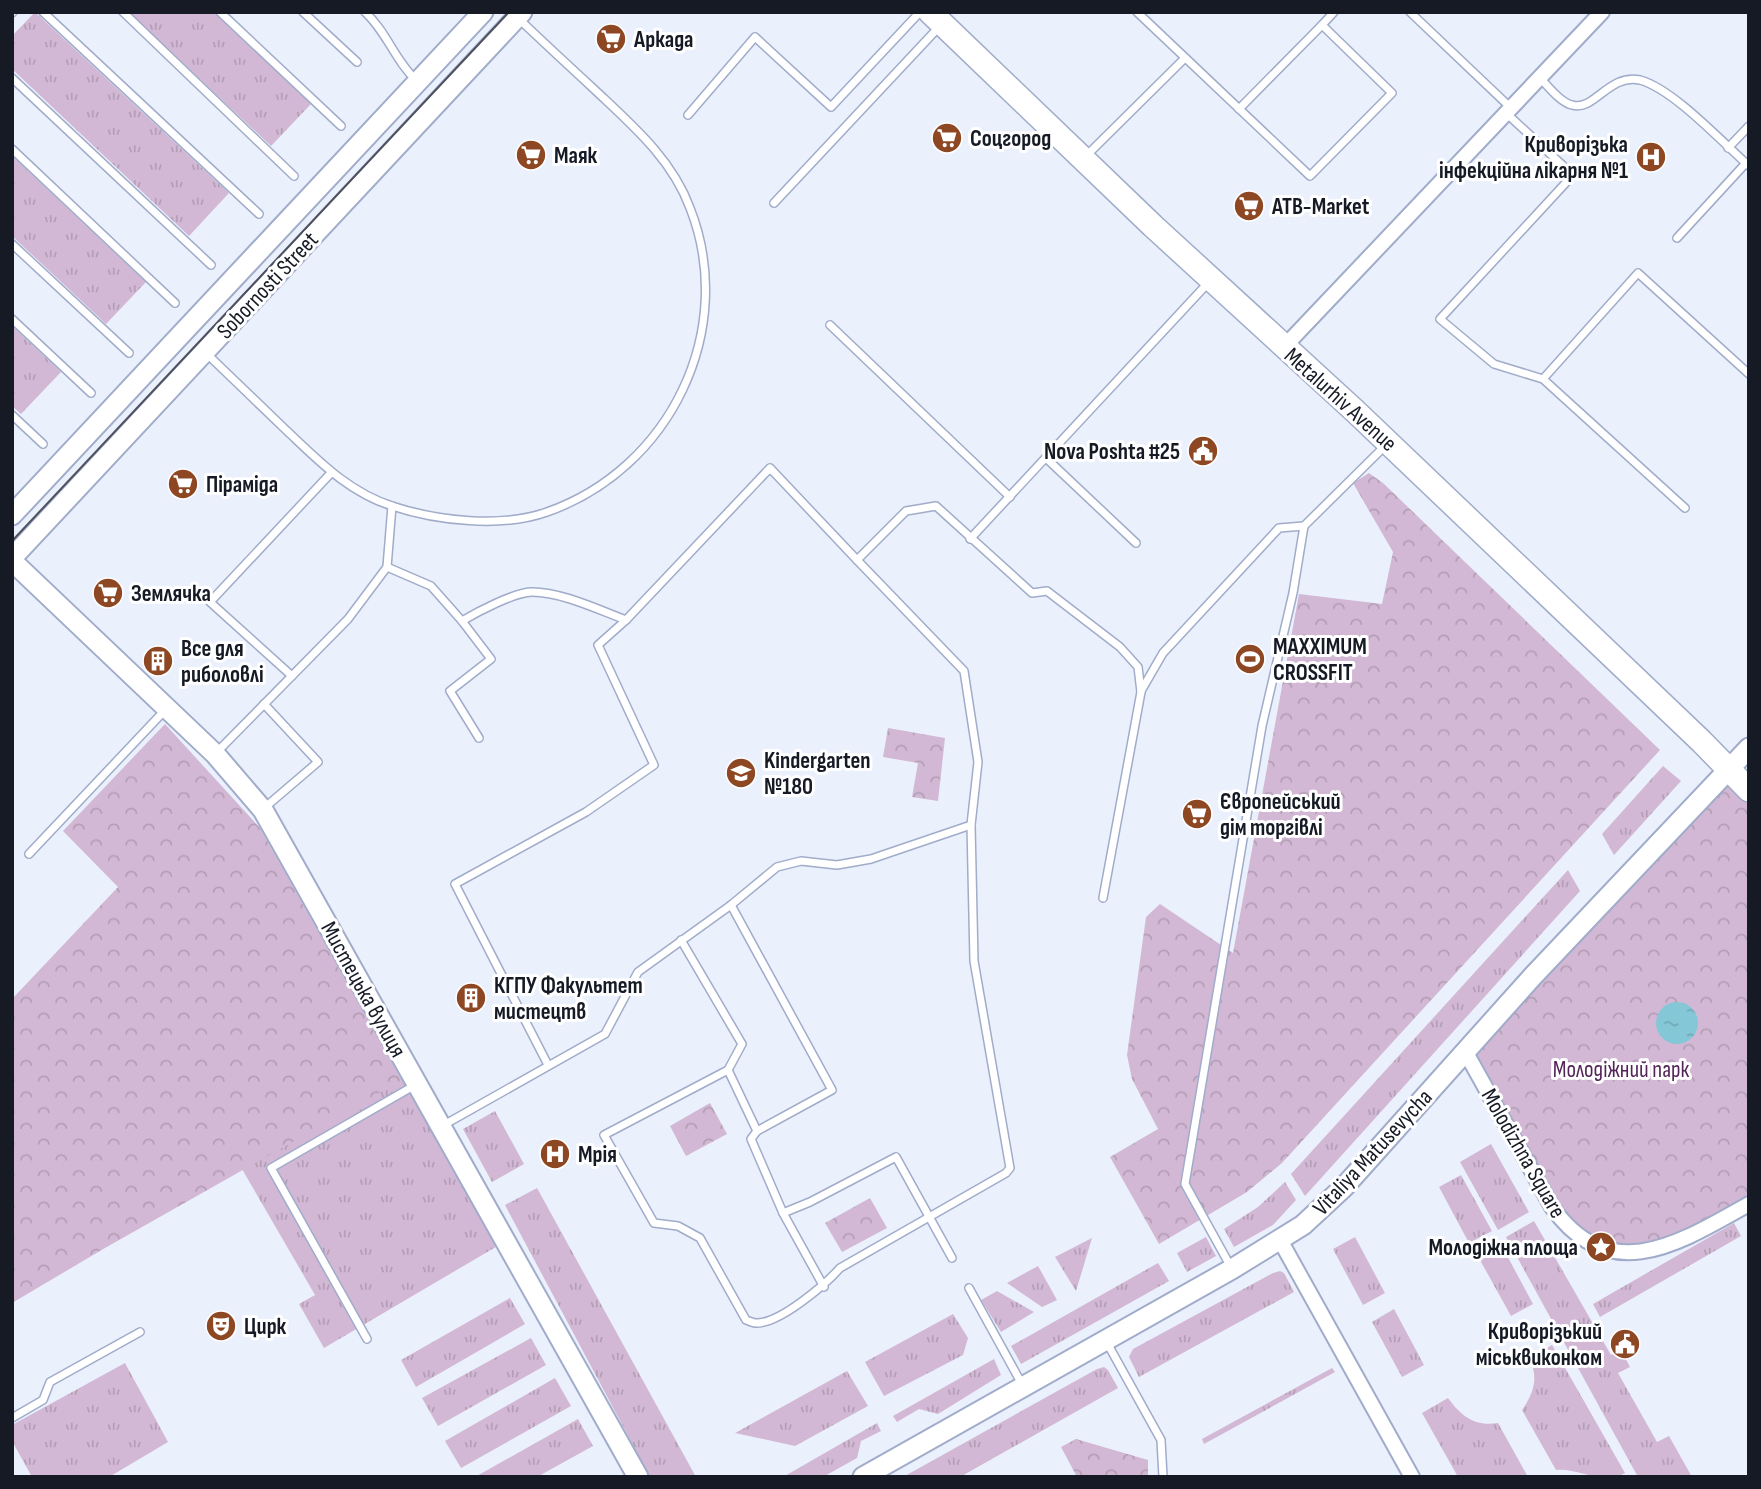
<svg xmlns="http://www.w3.org/2000/svg" width="1761" height="1489" font-family="'Sofia Sans Condensed',sans-serif">
  <style>
    .grass { fill: url(#grass-tufts) }
    .forest { fill: url(#forest-crowns) }
    .water { fill: url(#water-ripples) }
    .lines { fill: none; stroke-linecap: round; stroke-linejoin: round }
    .lane-casing { stroke: #a0acca; stroke-width: 10 }
    .street-casing { stroke: #a0acca; stroke-width: 18 }
    .secondary-casing { stroke: #a0acca; stroke-width: 23 }
    .primary-casing { stroke: #a0acca; stroke-width: 26 }
    .lane { stroke: #fff; stroke-width: 7 }
    .street { stroke: #fff; stroke-width: 14 }
    .secondary { stroke: #fff; stroke-width: 19 }
    .primary { stroke: #fff; stroke-width: 23 }
    .tram { stroke: #4e525e; stroke-width: 2 }
    .labels { text-anchor: middle; stroke-width: 6; stroke-linejoin: round; paint-order: stroke }
    .poi-label { font-size: 23px; font-weight: bold; fill: #161a25; stroke: #fff; text-anchor: start }
    .street-label { font-size: 23px; fill: #161a25; stroke: #fff }
    .park-label { font-size: 23px; fill: #532458; stroke: #fff }
  </style>
  <defs>
    <pattern id="grass-tufts" width="24" height="20" patternUnits="userSpaceOnUse" patternTransform="scale(1.75)"><rect width="24" height="20" fill="#d2b8d4"/><path d="M3 7l-1-3M5 7V3M7 7l1-3M15 17l-1-3M17 17v-4M19 17l1-3" fill="none" stroke="#b49eb6"/></pattern>
    <pattern id="forest-crowns" width="20" height="18" patternUnits="userSpaceOnUse" patternTransform="scale(1.75)"><rect width="20" height="18" fill="#d2b8d4"/><path d="M2 6a3 3 0 1 1 6 0M12 15a3 3 0 1 1 6 0" fill="none" stroke="#b49eb6"/></pattern>
    <pattern id="water-ripples" width="26" height="14" patternUnits="userSpaceOnUse" patternTransform="scale(1.75)"><rect width="26" height="14" fill="#84c7d7"/><path d="M2 4q2-2 4 0t4 0M15 11q2-2 4 0t4 0" fill="none" stroke="#71aab8"/></pattern>
  </defs>
  <rect width="100%" height="100%" fill="#ebf0fd"/>
  <!-- grass -->
  <g class="grass">
    <polygon points="35,12 229,193 189,236 12,69 12,36"/>
    <polygon points="128,12 213,12 311,104 271,146"/>
    <polygon points="12,156 146,282 106,324 12,236"/>
    <polygon points="12,326 61,372 21,414 12,406"/>
    <polygon points="1663,766 1681,781 1614,855 1602,834"/>
    <polygon points="1568,870 1580,891 1305,1196 1291,1174"/>
    <polygon points="412,1074 506,1241 324,1348 299,1304 315,1295 242,1169"/>
    <polygon points="495,1111 524,1164 492,1182 463,1129"/>
    <polygon points="1491,1144 1529,1212 1498,1230 1460,1162"/>
    <polygon points="1461,1175 1492,1231 1469,1243 1439,1187"/>
    <polygon points="1285,1182 1296,1200 1273,1225 1234,1247 1224,1229 1258,1207"/>
    <polygon points="537,1188 696,1477 650,1477 505,1205"/>
    <polygon points="1534,1221 1611,1355 1621,1350 1630,1367 1618,1373 1657,1442 1669,1436 1692,1477 1638,1477 1506,1237"/>
    <polygon points="1734,1223 1741,1236 1600,1317 1593,1304"/>
    <polygon points="1206,1237 1216,1256 1187,1272 1177,1253"/>
    <polygon points="1355,1237 1385,1293 1363,1305 1333,1249"/>
    <polygon points="1092,1238 1076,1291 1055,1257"/>
    <polygon points="1503,1248 1533,1304 1511,1316 1480,1260"/>
    <polygon points="1158,1263 1169,1281 1021,1364 1011,1346"/>
    <polygon points="1038,1266 1057,1300 1042,1307 1007,1283"/>
    <polygon points="1280,1271 1284,1273 1294,1292 1139,1377 1129,1357 1133,1349 1273,1273"/>
    <polygon points="997,1291 1034,1312 1001,1332 981,1300"/>
    <polygon points="510,1298 525,1324 416,1387 401,1360"/>
    <polygon points="1394,1309 1424,1365 1402,1377 1372,1322"/>
    <polygon points="953,1314 968,1338 963,1355 884,1396 865,1362"/>
    <polygon points="531,1338 546,1365 438,1426 422,1398"/>
    <path d="M 1552,1345 L 1625,1473 C 1604,1486 1579,1468 1556,1470 L 1522,1410 C 1534,1393 1539,1377 1529,1358 Z"/>
    <polygon points="994,1359 1001,1375 938,1414 919,1409 897,1422 893,1416"/>
    <polygon points="125,1363 168,1442 109,1477 32,1477 12,1441 12,1425"/>
    <polygon points="1104,1367 1108,1370 1118,1388 960,1477 903,1477 1097,1369"/>
    <polygon points="1332,1368 1335,1372 1204,1444 1202,1439"/>
    <polygon points="847,1371 868,1406 795,1446 735,1433"/>
    <polygon points="555,1378 571,1406 461,1468 445,1441"/>
    <path d="M 1448,1398 C 1461,1416 1475,1427 1498,1423 L 1528,1477 L 1458,1477 L 1422,1413 Z"/>
    <polygon points="578,1419 593,1446 537,1477 475,1477"/>
    <polygon points="877,1423 881,1431 861,1441 857,1458 823,1477 783,1477"/>
  </g>
  <!-- forest -->
  <g class="forest">
    <polygon points="1369,473 1383,483 1660,750 1282,1163 1247,1192 1159,1244 1110,1157 1158,1129 1132,1079 1127,1055 1146,917 1160,904 1233,953 1299,594 1382,604 1393,552 1353,483"/>
    <polygon points="165,724 260,828 402,1080 105,1248 12,1303 12,999 118,887 63,831"/>
    <polygon points="888,728 945,738 938,801 912,797 918,763 883,757"/>
    <polygon points="1729,768 1749,790 1749,1204 1632,1253 1571,1231 1465,1051"/>
    <polygon points="710,1103 727,1134 686,1156 670,1126"/>
    <polygon points="870,1198 887,1228 842,1252 825,1223"/>
    <polygon points="1076,1439 1148,1460 1148,1477 1077,1477 1061,1447"/>
  </g>
  <!-- water -->
  <circle class="water" cx="1677" cy="1023" r="21"/>
  <g class="lines">
    <!-- lane casing -->
    <g class="lane-casing">
      <g id="lane">
        <polyline points="43,12 259,214"/>
        <polyline points="123,12 294,176"/>
        <polyline points="220,12 341,126"/>
        <polyline points="303,12 357,62"/>
        <path d="M 365,12 C 387,32 395,61 417,81"/>
        <polyline points="1137,12 1310,176 1392,93 1322,25 1334,12"/>
        <polyline points="1410,12 1510,107"/>
        <polyline points="12,13 13,12"/>
        <polyline points="12,78 211,265"/>
        <path d="M 1540,78 C 1549,87 1560,102 1572,105 C 1594,112 1609,73 1640,80 C 1673,89 1721,141 1749,166"/>
        <polyline points="1239,109 1322,25"/>
        <polyline points="1505,112 1573,175 1440,319 1494,364 1543,379 1638,273 1749,374"/>
        <polyline points="688,115 755,37 831,107 920,12"/>
        <polyline points="1728,148 1749,126"/>
        <polyline points="12,149 175,303"/>
        <polyline points="1086,156 1185,58"/>
        <polyline points="774,203 939,27"/>
        <polyline points="1677,238 1746,163"/>
        <polyline points="12,244 129,353"/>
        <polyline points="12,319 91,393"/>
        <polyline points="830,325 1010,497"/>
        <path d="M 206,353 C 233,379 259,404 286,430 C 318,460 348,492 392,506 C 437,521 502,528 547,512 C 670,469 738,330 690,208 C 672,159 632,125 595,90 C 569,66 543,42 518,18"/>
        <polyline points="1543,379 1685,508"/>
        <polyline points="12,415 43,444"/>
        <polyline points="1046,458 1136,543"/>
        <polyline points="970,539 1208,283"/>
        <polyline points="387,567 431,586 462,621 491,659 450,691 479,738"/>
        <path d="M 462,621 C 477,612 515,592 532,592 C 562,592 599,610 626,620"/>
        <polyline points="292,676 210,602 331,473"/>
        <polyline points="1141,691 1163,653 1279,528 1304,526"/>
        <polyline points="216,753 348,619 387,567 392,506"/>
        <polyline points="263,809 318,762 264,704"/>
        <polyline points="29,854 167,708"/>
        <polyline points="731,905 832,1090 757,1131 751,1139 783,1213 824,1287"/>
        <path d="M 681,940 L 742,1044 L 728,1070 L 604,1135 L 654,1223 L 678,1226 L 700,1238 L 746,1320 C 749,1321 753,1323 756,1323 C 779,1324 825,1285 840,1268 L 1006,1173 L 1010,1168 L 974,961 L 971,825 L 978,762 L 964,671 L 857,560"/>
        <polyline points="548,1065 455,884 586,812 654,765 598,645 626,620 770,468 857,560 906,511 936,506 1032,593 1047,591 1120,647 1138,667 1141,692 1103,898"/>
        <polyline points="728,1070 757,1131"/>
        <polyline points="442,1126 605,1034 638,972 731,905 777,867 801,861 837,865 871,859 971,825"/>
        <polyline points="783,1213 810,1202 896,1157 952,1258"/>
        <polyline points="1232,1269 1185,1184 1262,726 1293,593 1304,526 1386,445"/>
        <polyline points="969,1288 1023,1386"/>
        <polyline points="367,1339 271,1168 417,1084"/>
        <polyline points="1106,1341 1161,1440 1163,1477"/>
        <polyline points="12,1418 43,1400 50,1382 140,1332"/>
      </g>
    </g>
    <!-- street casing -->
    <g class="street-casing">
      <g id="street">
        <polyline points="1284,347 1602,12"/>
        <path d="M 1465,1051 L 1552,1207 C 1610,1289 1681,1242 1749,1204"/>
        <polyline points="1280,1240 1412,1477"/>
      </g>
    </g>
    <!-- secondary casing -->
    <g class="secondary-casing">
      <g id="secondary">
        <polyline points="12,515 483,12"/>
        <polyline points="12,558 522,12"/>
        <polyline points="12,561 215,754 263,810 638,1477"/>
        <polyline points="863,1477 1232,1269 1303,1225 1344,1187 1533,976 1749,748"/>
      </g>
    </g>
    <!-- primary casing -->
    <g class="primary-casing">
      <polyline id="primary" points="930,12 1153,226 1355,411 1701,741 1749,790"/>
    </g>
    <!-- lane -->
    <use href="#lane" class="lane"/>
    <!-- street -->
    <use href="#street" class="street"/>
    <!-- secondary -->
    <use href="#secondary" class="secondary"/>
    <!-- primary -->
    <use href="#primary" class="primary"/>
    <!-- tram -->
    <polyline class="tram" points="12,541 509,12"/>
  </g>
  <!-- icons -->
  <defs>
    <g id="supermarket-disc" transform="scale(1.575)"><circle r="9.5" fill="#8e4723" stroke="#fff"/><path d="M-6-5.5h2.5l.6 2H6L4.5 2H-2.5L-4.4-4H-6ZM-1.5 3.2a1.3 1.3 0 1 0 .1 0ZM3 3.2a1.3 1.3 0 1 0 .1 0Z" fill="#fff"/></g>
    <g id="hospital-disc" transform="scale(1.575)"><circle r="9.5" fill="#8e4723" stroke="#fff"/><path d="M-5-5h3v3.5h4V-5h3V5h-3V1.5h-4V5h-3Z" fill="#fff"/></g>
    <g id="civic-disc" transform="scale(1.575)"><circle r="9.5" fill="#8e4723" stroke="#fff"/><path d="M-.6-6.5H3V-4.5H.6V-3L4-1V1h2V6H-6V1h2V-1L-.6-3ZM-1.2 2.5V6h2.4V2.5Z" fill="#fff"/></g>
    <g id="stadium-disc" transform="scale(1.575)"><circle r="9.5" fill="#8e4723" stroke="#fff"/><path d="M0-5a6.5 5 0 1 0 0 10a6.5 5 0 1 0 0-10ZM-3.5-1.8h7v3.6h-7Z" fill="#fff"/></g>
    <g id="building-disc" transform="scale(1.575)"><circle r="9.5" fill="#8e4723" stroke="#fff"/><path d="M-4-6H4V6H1V3H-1V6H-4ZM-2.5-4.3h1.7v1.8h-1.7ZM.8-4.3h1.7v1.8H.8ZM-2.5-1h1.7V.8h-1.7ZM.8-1h1.7V.8H.8Z" fill="#fff"/></g>
    <g id="school-disc" transform="scale(1.575)"><circle r="9.5" fill="#8e4723" stroke="#fff"/><path d="M0-5L7-2L0 1L-7-2ZM-4 1L0 2.5L4 1V4Q0 6-4 4Z" fill="#fff"/></g>
    <g id="sight-disc" transform="scale(1.575)"><circle r="9.5" fill="#8e4723" stroke="#fff"/><path d="M0-6L1.8-2.2L6-1.7L2.9 1.2L3.7 5.4L0 3.3L-3.7 5.4L-2.9 1.2L-6-1.7L-1.8-2.2Z" fill="#fff"/></g>
    <g id="theatre-disc" transform="scale(1.575)"><circle r="9.5" fill="#8e4723" stroke="#fff"/><path d="M-5-5.5Q0-4 5-5.5V0Q5 5 0 6Q-5 5-5 0ZM-3.3-2.5H-1v1.5H-3.3ZM1-2.5H3.3v1.5H1ZM-2.8 1Q0 5.5 2.8 1Z" fill="#fff"/></g>
  </defs>
  <g fill-rule="evenodd">
    <use href="#supermarket-disc" x="611" y="39"/>
    <use href="#supermarket-disc" x="947" y="138"/>
    <use href="#supermarket-disc" x="531" y="155"/>
    <use href="#hospital-disc" x="1651" y="157"/>
    <use href="#supermarket-disc" x="1249" y="206"/>
    <use href="#civic-disc" x="1203" y="451"/>
    <use href="#supermarket-disc" x="183" y="484"/>
    <use href="#supermarket-disc" x="108" y="593"/>
    <use href="#stadium-disc" x="1250" y="659"/>
    <use href="#building-disc" x="158" y="661"/>
    <use href="#school-disc" x="741" y="773"/>
    <use href="#supermarket-disc" x="1197" y="814"/>
    <use href="#building-disc" x="471" y="998"/>
    <use href="#hospital-disc" x="555" y="1154"/>
    <use href="#sight-disc" x="1601" y="1247"/>
    <use href="#theatre-disc" x="221" y="1326"/>
    <use href="#civic-disc" x="1625" y="1344"/>
  </g>
  <g class="labels">
    <!-- poi labels -->
    <g class="poi-label">
      <text x="634" y="47">Аркада</text>
      <text x="970" y="146">Соцгород</text>
      <text x="1628" y="152" text-anchor="end">Криворізька<tspan x="1628" dy="26">інфекційна лікарня №1</tspan></text>
      <text x="554" y="163">Маяк</text>
      <text x="1272" y="214">ATB-Market</text>
      <text x="1180" y="459" text-anchor="end">Nova Poshta #25</text>
      <text x="206" y="492">Піраміда</text>
      <text x="131" y="601">Землячка</text>
      <text x="1273" y="654">MAXXIMUM<tspan x="1273" dy="26">CROSSFIT</tspan></text>
      <text x="181" y="656">Все для<tspan x="181" dy="26">риболовлі</tspan></text>
      <text x="764" y="768">Kindergarten<tspan x="764" dy="26">№180</tspan></text>
      <text x="1220" y="809">Європейський<tspan x="1220" dy="26">дім торгівлі</tspan></text>
      <text x="494" y="993">КГПУ Факультет<tspan x="494" dy="26">мистецтв</tspan></text>
      <text x="578" y="1162">Мрія</text>
      <text x="1578" y="1255" text-anchor="end">Молодіжна площа</text>
      <text x="244" y="1334">Цирк</text>
      <text x="1602" y="1339" text-anchor="end">Криворізький<tspan x="1602" dy="26">міськвиконком</tspan></text>
    </g>
    <!-- street labels -->
    <g class="street-label">
      <text transform="translate(267 285) rotate(-47)" y="8">Sobornosti Street</text>
      <text transform="translate(1341 399) rotate(42)" y="8">Metalurhiv Avenue</text>
      <text transform="translate(364 989) rotate(61)" y="8">Мистецька вулиця</text>
      <text transform="translate(1372 1152) rotate(-47)" y="8">Vitaliya Matusevycha</text>
      <text transform="translate(1524 1153) rotate(60)" y="8">Molodizhna Square</text>
    </g>
    <!-- park labels -->
    <g class="park-label">
      <text x="1621" y="1077">Молодіжний парк</text>
    </g>
  </g>
  <!-- border -->
  <rect width="1761" height="1489" fill="none" stroke="#161a25" stroke-width="28"/>
</svg>
